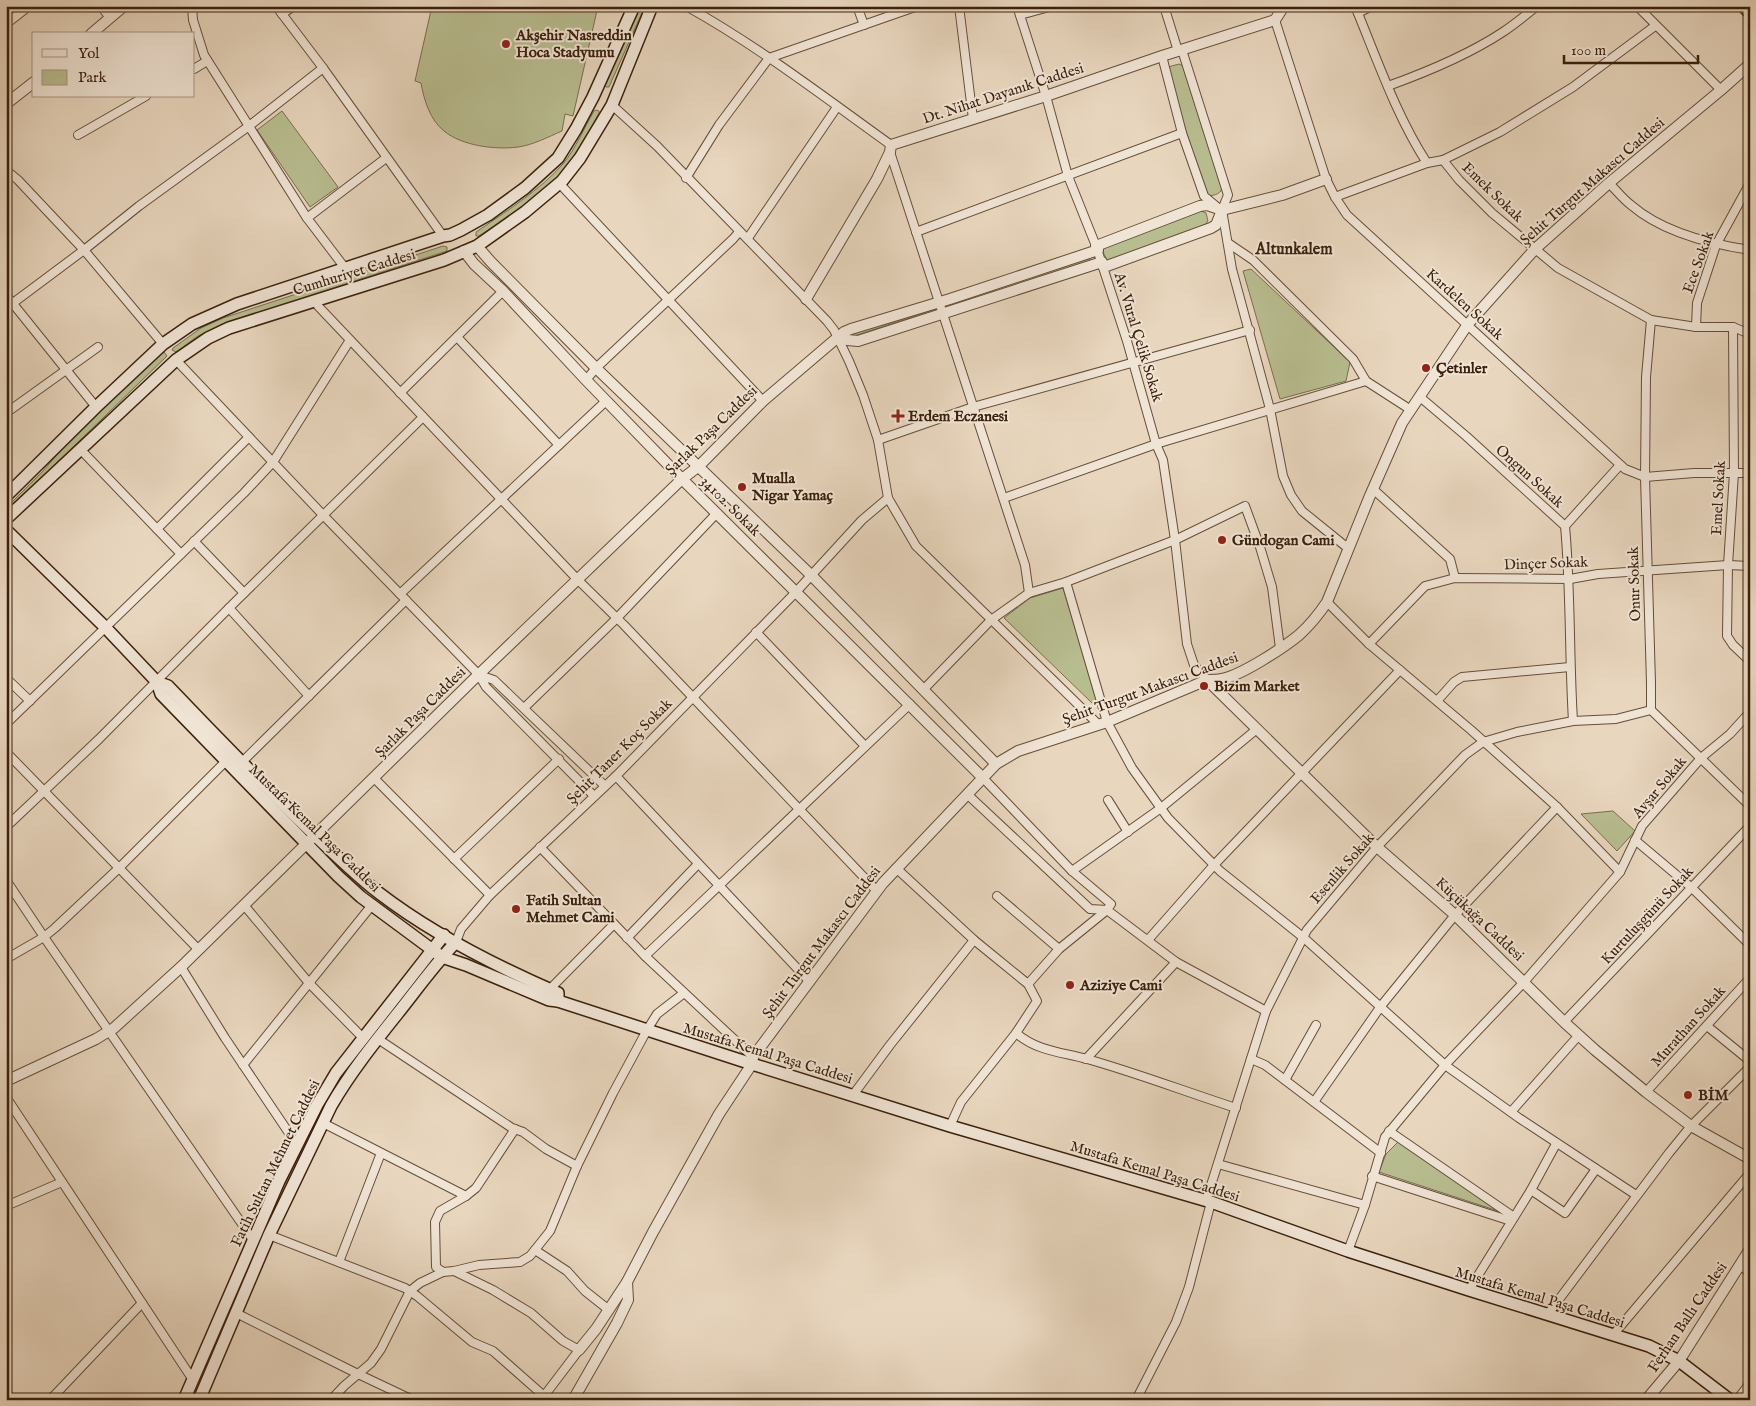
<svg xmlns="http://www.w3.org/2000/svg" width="1756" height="1406" font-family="'IM FELL English',serif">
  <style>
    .green { fill: #b8bd90; stroke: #7a6e4e }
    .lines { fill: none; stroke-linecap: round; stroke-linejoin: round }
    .minor-casing { stroke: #664e38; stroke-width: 10 }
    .tertiary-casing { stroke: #664e38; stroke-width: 12 }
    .secondary-casing { stroke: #3b200c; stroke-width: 14 }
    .minor { stroke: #f0e4d5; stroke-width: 8 }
    .tertiary { stroke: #f0e4d5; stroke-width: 10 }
    .secondary { stroke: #f0e4d5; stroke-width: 11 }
    .poi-dot { fill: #8f2418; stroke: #f0e4d5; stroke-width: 2 }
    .labels { text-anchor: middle; stroke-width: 4; stroke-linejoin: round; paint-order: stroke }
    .poi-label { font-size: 15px; font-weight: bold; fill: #3b200c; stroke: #f0e4d5; text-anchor: start }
    .street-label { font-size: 15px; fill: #3b200c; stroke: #f0e4d5 }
    .neighbourhood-label { font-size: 16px; font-weight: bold; fill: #3b200c; stroke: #f0e4d5 }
  </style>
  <rect width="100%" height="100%" fill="#e8d6be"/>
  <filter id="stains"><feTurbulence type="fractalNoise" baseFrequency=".004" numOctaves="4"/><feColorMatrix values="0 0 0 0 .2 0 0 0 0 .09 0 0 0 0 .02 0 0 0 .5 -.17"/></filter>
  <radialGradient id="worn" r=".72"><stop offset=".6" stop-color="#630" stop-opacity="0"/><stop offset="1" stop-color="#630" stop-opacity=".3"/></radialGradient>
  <!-- green -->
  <g class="green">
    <path d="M 432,6 L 598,6 L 573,116 L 565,114 L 562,131 C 548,137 533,145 518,147 C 496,150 462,146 444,131 C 430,120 424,100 421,83 L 415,81 Z"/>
    <polygon points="639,6 645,6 609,87 606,87 604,85"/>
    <path d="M 1179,64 L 1183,66 L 1222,186 L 1221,191 C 1217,195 1211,197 1206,194 L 1167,72 L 1168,67 Z"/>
    <path d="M 596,110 L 599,111 L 599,113 C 588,133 578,156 563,173 C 539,198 508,217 479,236 L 476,236 L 476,232 C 504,213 541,189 563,164 C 576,148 584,128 594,111 Z"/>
    <polygon points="282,111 338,187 310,207 257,130"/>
    <polygon points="1201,211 1206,213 1208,221 1204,226 1113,260 1107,260 1103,252 1104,247"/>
    <polygon points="443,246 447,247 447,251 222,324 198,336 176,352 172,350 173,348 201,328 223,318"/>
    <polygon points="1089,258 1090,261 953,306 952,303"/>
    <polygon points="1251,269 1350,362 1346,381 1280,399 1243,271"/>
    <polygon points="935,306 936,309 851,337 850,334"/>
    <polygon points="164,352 167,356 11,507 9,507 10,504 43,471 62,449 159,354"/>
    <polygon points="1063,588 1098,701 1092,703 1004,618 1030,598"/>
    <polygon points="1613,811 1635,831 1617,851 1581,814"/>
    <polygon points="427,962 431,965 324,1110 298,1161 206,1374 202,1373 297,1153 319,1110 338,1080"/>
    <polygon points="1398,1142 1501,1212 1379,1172 1386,1154"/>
  </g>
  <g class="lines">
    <!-- minor casing -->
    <g class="minor-casing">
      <g id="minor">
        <polyline points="101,6 110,18"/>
        <polyline points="192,6 193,20 204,55 307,218 345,268"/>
        <polyline points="276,6 323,68 443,236"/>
        <path d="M 686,6 C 758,46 824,97 891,145"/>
        <polyline points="857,6 864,25"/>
        <polyline points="959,6 973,119"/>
        <polyline points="1017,6 1046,96 1068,176 1096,246 1127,341 1156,444 1163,460 1175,540 1187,644 1194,665 1207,680"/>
        <polyline points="1164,6 1178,51"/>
        <path d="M 1355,6 C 1377,59 1396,115 1427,163 L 1443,160 L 1459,180 L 1492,213 L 1558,268 L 1651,320 L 1696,327 L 1733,327 L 1750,334"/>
        <polyline points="1637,6 1721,90"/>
        <polyline points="1358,13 1372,6"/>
        <polyline points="282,14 294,6"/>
        <polyline points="1020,15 1053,6"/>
        <polyline points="1275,20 1326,179 1335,197 1347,215 1625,469 1645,477 1694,473 1750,473"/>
        <polyline points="6,24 29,6"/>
        <polyline points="1182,50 1228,195 1222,210 1232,269 1270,409 1283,476 1291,495 1302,511 1349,549"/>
        <polyline points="1162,56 1182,133 1204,196 1216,206"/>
        <polyline points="194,69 207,61"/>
        <path d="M 1388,86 C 1427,72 1468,55 1503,32 C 1515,24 1526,15 1537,6"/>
        <polyline points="612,105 657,146 827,321 834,330 849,361 863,395 878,440 888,498 916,546 1099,725"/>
        <polyline points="78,135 146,96"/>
        <polyline points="890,152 1025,565 1029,593"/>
        <polyline points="1443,160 1500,132 1573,87 1655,26"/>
        <polyline points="6,170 18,180 84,250 163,344"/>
        <polyline points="686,178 719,125 769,58 918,6"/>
        <polyline points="559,183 763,401"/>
        <path d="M 1609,183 C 1616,190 1623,199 1631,205 C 1662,232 1710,244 1750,250"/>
        <polyline points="1335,197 1427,163"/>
        <polyline points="307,218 386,158"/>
        <polyline points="916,232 1182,133"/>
        <polyline points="748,238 837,107"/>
        <polyline points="1228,243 1253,260 1353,359 1366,381 1411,410"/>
        <polyline points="6,295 96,407"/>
        <polyline points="315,300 318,306 577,579 624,625 877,891"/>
        <polyline points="13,303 84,250 139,206 249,126 323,68"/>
        <polyline points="1651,320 1646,377 1645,477 1651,683 1651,710 1750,806"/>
        <polyline points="1696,327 1697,303 1716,245 1750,183"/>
        <polyline points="1733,327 1734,473 1728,565 1727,636 1733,645 1750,661"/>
        <polyline points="457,337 559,445"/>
        <polyline points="176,360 323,515 479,675"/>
        <polyline points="586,380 596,368 733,239 739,232"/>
        <polyline points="400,393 503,291"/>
        <path d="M 1420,397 L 1466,436 L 1565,526 C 1571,591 1569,656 1573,721"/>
        <polyline points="6,413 98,347"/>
        <polyline points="878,440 973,407 1250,330"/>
        <polyline points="81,450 181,554"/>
        <polyline points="1373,489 1450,559 1455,578"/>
        <polyline points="1004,498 1156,444 1366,381"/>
        <polyline points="1565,526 1620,465"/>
        <polyline points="157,529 249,437"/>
        <polyline points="194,541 244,593"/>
        <polyline points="1066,582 1107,722 1132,768 1168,818 1220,871 1304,938 1445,1065 1519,1118 1636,1195"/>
        <polyline points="400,594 606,401"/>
        <polyline points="1327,602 1369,644 1471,730 1557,807 1620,872"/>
        <polyline points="229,608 309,696"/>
        <polyline points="756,632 865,746"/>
        <polyline points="1369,644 1425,586 1455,578 1570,579 1598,574 1728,565 1750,566"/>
        <polyline points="6,678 30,701"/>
        <polyline points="923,690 991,620 1029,593 1066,582 1175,540 1245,506 1260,547 1272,587 1280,648"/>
        <polyline points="1437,701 1454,682 1462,677 1570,667"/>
        <polyline points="524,708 617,618 717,513"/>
        <polyline points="6,724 244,493 273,462 350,340"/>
        <polyline points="6,752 198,949"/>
        <polyline points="242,762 406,600"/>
        <polyline points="616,776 810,982"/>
        <polyline points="374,778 490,895"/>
        <polyline points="983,778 1072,871 1111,904 1107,910 1176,962 1266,1011"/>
        <polyline points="967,794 1090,909 1107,910"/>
        <polyline points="594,796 486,687 479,675 494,680 605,786"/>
        <polyline points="1108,800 1128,832"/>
        <polyline points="6,827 99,739 232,605 423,417"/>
        <polyline points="1635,840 1692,888 1750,945"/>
        <polyline points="540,847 645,956 753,1057"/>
        <polyline points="454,859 559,759"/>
        <path d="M 896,868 L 974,940 L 1028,984 L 1037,1001 L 1016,1033 C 1037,1051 1061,1052 1087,1059 C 1137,1073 1186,1092 1236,1108"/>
        <polyline points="1072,871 1161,808 1257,729"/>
        <polyline points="6,880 44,937 253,1240"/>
        <polyline points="997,896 1059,949"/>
        <polyline points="244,905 309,983 363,1038"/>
        <polyline points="627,938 698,864"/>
        <polyline points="1148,940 1214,865 1400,670"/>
        <polyline points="456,942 461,929 490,895 616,776 796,592 862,520 888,498"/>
        <polyline points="645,956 910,704"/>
        <polyline points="6,959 44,937 55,928 119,868 226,761"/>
        <polyline points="181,967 225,1038 297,1145"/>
        <polyline points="1028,984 1059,949 1107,910"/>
        <polyline points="549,990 614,924"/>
        <polyline points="1564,1022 1750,826"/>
        <polyline points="1707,1026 1750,1061"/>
        <polyline points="378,1039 512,1128 523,1132 546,1149 577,1166"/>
        <polyline points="1086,1059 1176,962"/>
        <polyline points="1251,1059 1265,1065 1381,1153"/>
        <polyline points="243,1065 372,905"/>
        <polyline points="1285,1080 1316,1025"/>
        <polyline points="1646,1092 1750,978"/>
        <polyline points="853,1095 890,1045 974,940"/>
        <polyline points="6,1097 193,1380"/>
        <polyline points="1314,1102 1381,1006 1455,915 1557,807"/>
        <polyline points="1511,1112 1579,1035"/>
        <polyline points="323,1123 466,1196 476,1188 515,1129"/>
        <polyline points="950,1126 961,1102 1016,1033"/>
        <polyline points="1389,1131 1514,1217"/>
        <polyline points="1218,1164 1365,1205"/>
        <polyline points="1372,1176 1511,1221"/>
        <polyline points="1531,1190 1565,1213 1596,1169"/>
        <polyline points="466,1196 440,1211 435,1222 436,1267 443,1272 454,1271 479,1265 520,1262 530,1256 550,1231 577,1166 613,1093 647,1030 657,1014 684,993"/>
        <polyline points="1206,1201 1266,1011 1307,930 1377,847 1465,755 1483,742 1517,732 1573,721 1616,719 1651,710"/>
        <polyline points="6,1206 62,1182"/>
        <polyline points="269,1235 405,1288 417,1296 472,1342 493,1351 544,1396"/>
        <polyline points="535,1250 567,1271 585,1291 609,1310"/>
        <polyline points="1348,1251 1365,1205 1385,1137 1445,1065 1524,982 1620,872 1642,826 1701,758 1730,734 1750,712"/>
        <polyline points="339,1262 381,1153"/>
        <polyline points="1740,1265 1750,1273"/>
        <polyline points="454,1271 493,1290 531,1313 563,1341 579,1350 541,1400"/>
        <polyline points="1469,1290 1531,1190 1556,1144"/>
        <polyline points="236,1313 358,1374 413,1400"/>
        <polyline points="1548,1314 1669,1153 1691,1126 1750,1067"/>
        <polyline points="1613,1335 1750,1173"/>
        <polyline points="6,1392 11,1400"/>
        <polyline points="50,1400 142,1303"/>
        <polyline points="331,1400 344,1386 371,1363 381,1349 410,1291 420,1283 443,1272"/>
        <polyline points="1136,1400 1176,1322 1189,1287 1211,1202"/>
        <polyline points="1737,1400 1750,1383"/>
      </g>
    </g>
    <!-- tertiary casing -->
    <g class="tertiary-casing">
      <g id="tertiary">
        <polyline points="91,34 124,6"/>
        <polyline points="6,104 34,82"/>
        <polyline points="477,246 491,262 596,368 811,575 996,764"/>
        <polyline points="1096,246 1200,206 1207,205 1222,210 1282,195 1326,179"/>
        <polyline points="464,251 474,264 503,291 586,380 682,479 983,778"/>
        <polyline points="1104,267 1211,228 1216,225 1222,210"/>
        <polyline points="806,299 877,179 890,152 891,145 1046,96 1162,56 1275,20 1284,6"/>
        <polyline points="837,339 858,341 1102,262"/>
        <polyline points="1207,680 1377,847 1455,915 1564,1022 1595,1050 1646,1092 1691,1126 1750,1159"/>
        <polyline points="6,1081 96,1039 114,1028 181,967 474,679 682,479 699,466 763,401 844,332 851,329 950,299 1098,250"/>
        <path d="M 579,1350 L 596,1329 L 627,1282 L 653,1232 L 719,1114 L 752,1064 L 753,1057 L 883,883 L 996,764 L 1018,751 L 1107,722 L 1207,680 C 1212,680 1217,680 1222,679 C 1242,675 1283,648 1299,635 C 1310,625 1319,614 1327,602 L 1369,498 L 1402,423 L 1468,324 L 1535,249 L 1609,183 L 1721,90 L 1750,64"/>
        <polyline points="573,1400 617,1323 628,1300 627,1282"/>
        <polyline points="1646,1400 1679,1361 1750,1249"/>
      </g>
    </g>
    <!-- secondary casing -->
    <g class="secondary-casing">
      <g id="secondary">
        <polyline points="1743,6 1750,13"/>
        <polyline points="6,496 96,407 163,344 192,324 237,304 443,236 450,235 461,230 488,215 525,188 558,158 576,129 593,97 634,6"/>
        <polyline points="6,519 176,360 208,338 229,328 444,260 477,246 525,212 562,181 580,158 612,105 652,6"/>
        <path d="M 6,530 L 105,627 L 157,682 L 168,686 C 208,728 249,770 290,811 C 319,839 348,869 379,893 C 431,933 498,967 558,993 L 558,1001"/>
        <polyline points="157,682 161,694 338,876 361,897 442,957 466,965 549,1000 558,1001 752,1064 950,1126 1211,1202 1348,1251 1469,1290 1649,1346 1679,1361 1730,1400"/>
        <polyline points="184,1400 279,1181 317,1105 336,1073 444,935"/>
        <path d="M 199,1400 L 269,1235 L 331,1106 C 350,1073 374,1043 398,1013 C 417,989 435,964 456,942"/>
      </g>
    </g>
    <!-- minor -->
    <use href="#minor" class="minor"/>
    <!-- tertiary -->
    <use href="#tertiary" class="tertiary"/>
    <!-- secondary -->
    <use href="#secondary" class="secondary"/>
  </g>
  <!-- markers -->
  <g class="poi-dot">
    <circle cx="506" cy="44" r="5"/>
    <circle cx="1426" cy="368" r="5"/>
    <path d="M895.5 408.5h5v5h5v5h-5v5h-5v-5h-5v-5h5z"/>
    <circle cx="742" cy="487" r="5"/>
    <circle cx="1222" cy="540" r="5"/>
    <circle cx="1204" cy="686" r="5"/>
    <circle cx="516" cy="909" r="5"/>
    <circle cx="1070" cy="985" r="5"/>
    <circle cx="1688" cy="1095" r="5"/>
  </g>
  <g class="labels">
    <!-- poi labels -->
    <g class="poi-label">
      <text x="516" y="40">Akşehir Nasreddin<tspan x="516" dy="17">Hoca Stadyumu</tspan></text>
      <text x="1436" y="373">Çetinler</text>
      <text x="908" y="421">Erdem Eczanesi</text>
      <text x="752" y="483">Mualla<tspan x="752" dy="17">Nigar Yamaç</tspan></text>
      <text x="1232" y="545">Gündogan Cami</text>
      <text x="1214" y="691">Bizim Market</text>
      <text x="526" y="905">Fatih Sultan<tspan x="526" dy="17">Mehmet Cami</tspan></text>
      <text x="1080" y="990">Aziziye Cami</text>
      <text x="1698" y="1100">BİM</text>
    </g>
    <!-- street labels -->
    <g class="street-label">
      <text transform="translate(1003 93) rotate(-18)" y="5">Dt. Nihat Dayanık Caddesi</text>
      <text transform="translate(1592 181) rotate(-41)" y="5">Şehit Turgut Makascı Caddesi</text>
      <text transform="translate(1493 192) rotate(44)" y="5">Emek Sokak</text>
      <text transform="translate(1698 262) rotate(-70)" y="5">Ece Sokak</text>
      <text transform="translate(354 272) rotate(-17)" y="5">Cumhuriyet Caddesi</text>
      <text transform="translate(1465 304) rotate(42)" y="5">Kardelen Sokak</text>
      <text transform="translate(1139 337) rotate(73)" y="5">Av. Vural Çelik Sokak</text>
      <text transform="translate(711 430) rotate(-44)" y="5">Şarlak Paşa Caddesi</text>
      <text transform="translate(1530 476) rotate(42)" y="5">Ongun Sokak</text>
      <text transform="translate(1718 498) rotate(-87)" y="5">Emel Sokak</text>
      <text transform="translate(731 506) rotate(45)" y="5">34102. Sokak</text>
      <text transform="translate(1546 563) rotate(-2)" y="5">Dinçer Sokak</text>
      <text transform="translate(1634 584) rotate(-92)" y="5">Onur Sokak</text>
      <text transform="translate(1150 688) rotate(-20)" y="5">Şehit Turgut Makascı Caddesi</text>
      <text transform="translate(420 712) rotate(-45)" y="5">Şarlak Paşa Caddesi</text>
      <text transform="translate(619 751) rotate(-45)" y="5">Şehit Taner Koç Sokak</text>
      <text transform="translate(1659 787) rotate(-50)" y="5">Avşar Sokak</text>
      <text transform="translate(315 828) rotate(44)" y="5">Mustafa Kemal Paşa Caddesi</text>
      <text transform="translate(1342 868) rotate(-49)" y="5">Esenlik Sokak</text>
      <text transform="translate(1647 915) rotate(-47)" y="5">Kurtuluşgünü Sokak</text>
      <text transform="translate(1480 919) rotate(43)" y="5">Küçükağa Caddesi</text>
      <text transform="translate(821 942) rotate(-53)" y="5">Şehit Turgut Makascı Caddesi</text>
      <text transform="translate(1688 1026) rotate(-48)" y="5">Murathan Sokak</text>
      <text transform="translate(768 1053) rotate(17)" y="5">Mustafa Kemal Paşa Caddesi</text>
      <text transform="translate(275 1163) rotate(-64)" y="5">Fatih Sultan Mehmet Caddesi</text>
      <text transform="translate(1155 1171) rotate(17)" y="5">Mustafa Kemal Paşa Caddesi</text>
      <text transform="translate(1540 1297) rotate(17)" y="5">Mustafa Kemal Paşa Caddesi</text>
      <text transform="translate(1687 1317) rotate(-56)" y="5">Ferhan Ballı Caddesi</text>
    </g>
    <!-- neighbourhood labels -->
    <g class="neighbourhood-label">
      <text x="1294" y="254">Altunkalem</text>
    </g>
  </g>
  <!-- margin -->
  <rect width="1756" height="1406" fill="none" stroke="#e8d6be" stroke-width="25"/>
  <rect x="8" y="8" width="1741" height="1391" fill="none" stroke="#3b200c" stroke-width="2.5"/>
  <rect x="12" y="12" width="1731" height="1381" fill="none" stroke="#3b200c"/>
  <!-- legend -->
  <rect x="32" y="32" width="162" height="65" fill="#f0e4d5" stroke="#a89685"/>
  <rect x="42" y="49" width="25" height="8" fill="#f0e4d5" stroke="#a89685"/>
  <text x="78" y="58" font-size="15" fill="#3b200c">Yol</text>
  <rect x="42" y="70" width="25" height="15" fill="#b8bd90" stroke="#a89685"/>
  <text x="78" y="82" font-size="15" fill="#3b200c">Park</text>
  <!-- scale -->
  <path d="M1564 55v8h134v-8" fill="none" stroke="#3b200c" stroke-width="2.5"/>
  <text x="1571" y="55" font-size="15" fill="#3b200c" stroke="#f0e4d5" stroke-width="4" paint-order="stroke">100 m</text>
  <rect width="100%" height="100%" filter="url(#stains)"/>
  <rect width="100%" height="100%" fill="url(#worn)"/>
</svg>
